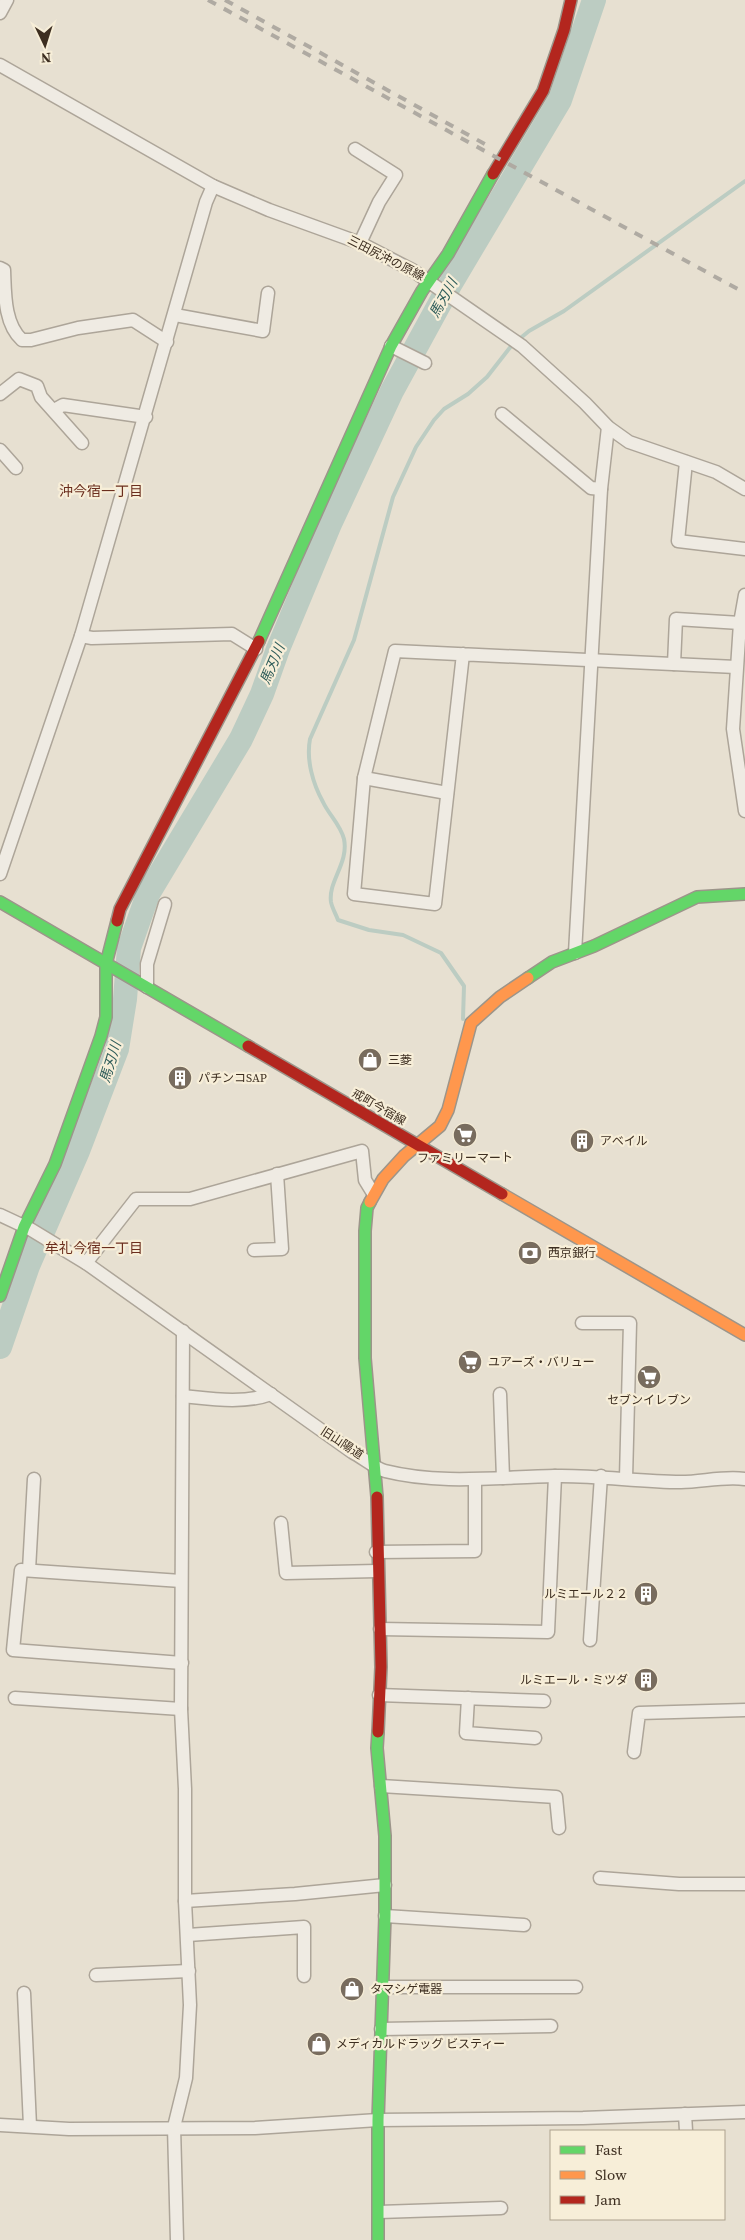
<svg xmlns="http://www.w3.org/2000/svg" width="745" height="2240" font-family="'Source Serif 4','Noto Sans JP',serif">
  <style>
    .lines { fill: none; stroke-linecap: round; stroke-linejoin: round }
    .stream { stroke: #bcccc2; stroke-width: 4 }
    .river { stroke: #bcccc2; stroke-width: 24 }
    .street-casing { stroke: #ada599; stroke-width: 15 }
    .fast-casing { stroke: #9c958a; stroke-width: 14 }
    .slow-casing { stroke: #9c958a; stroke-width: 14 }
    .jam-casing { stroke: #9c958a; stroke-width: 14 }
    .street { stroke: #efebe3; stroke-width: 12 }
    .fast { stroke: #63d668; stroke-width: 11 }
    .slow { stroke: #ff974d; stroke-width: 11 }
    .jam { stroke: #b3261e; stroke-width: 11 }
    .rail { stroke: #afaaa2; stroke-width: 4; stroke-dasharray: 9 9; stroke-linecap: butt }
    .labels { text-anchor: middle; stroke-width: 4.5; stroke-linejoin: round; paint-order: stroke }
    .street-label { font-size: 12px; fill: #3d2e20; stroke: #f7eed8 }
    .poi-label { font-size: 12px; fill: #3d2e20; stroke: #f7eed8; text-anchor: start }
    .water-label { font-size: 14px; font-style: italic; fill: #2f5d5a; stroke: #f7eed8 }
    .neighbourhood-label { font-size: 14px; fill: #6b2e1e; stroke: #f7eed8 }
  </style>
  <rect width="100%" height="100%" fill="#e7e0d1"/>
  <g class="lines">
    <!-- stream -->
    <path class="stream" d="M 463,1019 L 464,986 L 441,953 L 403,935 L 369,930 L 338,920 C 336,914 332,908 331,902 C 328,881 349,863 344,839 C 340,824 329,815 323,802 C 313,784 306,760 310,739 L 354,640 L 393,497 L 416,447 L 434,420 L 444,409 L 468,394 L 487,377 L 512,345 L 529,331 L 564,311 L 745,181"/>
    <!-- river -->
    <polyline class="river" points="0,1347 28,1266 78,1151 117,1049 125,999 129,948 148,894 241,739 262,694 278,649 330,524 392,391 451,283 560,100 594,0"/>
    <!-- street casing -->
    <g class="street-casing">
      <g id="street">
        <polyline points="0,13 7,0"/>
        <polyline points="0,65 213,186 269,210 360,243 412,270 522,346 585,403 608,427 629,442 716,472 745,489"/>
        <polyline points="355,149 396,175 379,202 360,243"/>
        <path d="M 0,268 L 4,270 C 5,293 4,324 22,340 L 31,340 L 78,328 L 133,320 L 167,342"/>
        <polyline points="175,315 263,331 268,293"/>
        <polyline points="391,346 425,363"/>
        <polyline points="0,394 19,379 37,386 41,397 82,443"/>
        <polyline points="54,410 63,405 146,417"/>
        <polyline points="502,414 591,488 601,489"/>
        <polyline points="0,450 16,468"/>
        <polyline points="686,462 678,541 745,549"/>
        <polyline points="745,595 740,623 733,729 745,811"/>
        <polyline points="81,636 92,638 232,634 256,649"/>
        <polyline points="463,654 435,904 354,894 364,778 395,651 736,667"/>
        <polyline points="674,664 676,619 740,623"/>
        <polyline points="364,778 447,793"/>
        <polyline points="0,874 81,636 206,202 213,186"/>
        <polyline points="575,953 601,489 608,427"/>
        <polyline points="147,987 147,964 165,904"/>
        <path d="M 0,1215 L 30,1229 L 86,1263 L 352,1452 C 362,1457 376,1469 385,1471 C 441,1485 498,1477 555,1476 C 597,1475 639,1482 681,1482 C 702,1482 723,1476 745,1479"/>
        <polyline points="254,1250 282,1249 277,1174"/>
        <polyline points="86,1263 136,1199 190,1199 362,1151 365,1180 373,1193"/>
        <polyline points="582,1323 630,1323 626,1478"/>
        <polyline points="500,1394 503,1478"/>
        <path d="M 183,1396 C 212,1399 244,1404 271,1394"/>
        <polyline points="281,1523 286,1573 377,1571"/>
        <polyline points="376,1552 475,1551 475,1480"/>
        <polyline points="29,1570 34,1479"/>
        <polyline points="181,1581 21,1570 13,1650 182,1663"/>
        <polyline points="380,1629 548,1632 555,1476"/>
        <polyline points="590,1640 601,1476"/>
        <polyline points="379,1695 544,1701"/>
        <polyline points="15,1698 181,1709"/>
        <polyline points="468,1698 466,1733 535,1738"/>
        <polyline points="634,1752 639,1713 745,1710"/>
        <polyline points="381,1786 556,1797 559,1828"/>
        <polyline points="600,1878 679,1884 745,1884"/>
        <polyline points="185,1901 295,1894 385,1885"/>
        <polyline points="385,1916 524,1925"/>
        <polyline points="188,1935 304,1927 304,1976"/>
        <polyline points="96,1975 189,1971"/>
        <polyline points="382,1987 576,1987"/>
        <polyline points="24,1993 30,2126"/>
        <polyline points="381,2029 551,2026"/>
        <polyline points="685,2114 686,2131"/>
        <polyline points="0,2125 69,2129 255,2128 378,2120 583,2118 745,2112"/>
        <polyline points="379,2212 501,2208"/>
        <polyline points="177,2240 174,2127 186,2078 190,2005 185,1901 185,1789 181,1709 183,1331"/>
      </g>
    </g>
    <!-- fast casing -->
    <g class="fast-casing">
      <g id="fast">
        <polyline points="259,641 391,346 422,291 448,254 493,174"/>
        <polyline points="0,902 248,1046"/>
        <polyline points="528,978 552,962 594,946 697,897 745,894"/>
        <polyline points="370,1202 367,1208 365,1231 365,1358 377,1497"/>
        <polyline points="0,1296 24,1227 55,1164 101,1036 106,1017 106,964 117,921"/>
        <polyline points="378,1732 377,1748 385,1836 385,1916 378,2120 378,2240"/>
      </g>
    </g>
    <!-- slow casing -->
    <g class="slow-casing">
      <g id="slow">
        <polyline points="502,1194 745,1335"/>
        <polyline points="370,1202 383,1179 404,1156 440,1126 448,1110 471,1023 500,997 528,978"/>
      </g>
    </g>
    <!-- jam casing -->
    <g class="jam-casing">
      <g id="jam">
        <polyline points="493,174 543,91 564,30 571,0"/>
        <polyline points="117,921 120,909 259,641"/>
        <polyline points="248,1046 502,1194"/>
        <polyline points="377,1497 381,1667 378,1732"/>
      </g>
    </g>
    <!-- street -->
    <use href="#street" class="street"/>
    <!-- fast -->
    <use href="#fast" class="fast"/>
    <!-- slow -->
    <use href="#slow" class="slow"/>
    <!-- jam -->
    <use href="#jam" class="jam"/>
    <!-- rail -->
    <g class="rail">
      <polyline points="208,0 745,293"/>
      <polyline points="225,0 492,148"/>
    </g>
  </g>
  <!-- icons -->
  <defs>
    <g id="shop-disc" transform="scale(1.25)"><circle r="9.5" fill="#786c5e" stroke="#f7eed8"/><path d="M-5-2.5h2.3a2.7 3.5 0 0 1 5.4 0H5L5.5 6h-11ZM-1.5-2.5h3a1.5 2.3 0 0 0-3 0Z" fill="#fff"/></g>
    <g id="building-disc" transform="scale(1.25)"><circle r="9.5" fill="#786c5e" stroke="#f7eed8"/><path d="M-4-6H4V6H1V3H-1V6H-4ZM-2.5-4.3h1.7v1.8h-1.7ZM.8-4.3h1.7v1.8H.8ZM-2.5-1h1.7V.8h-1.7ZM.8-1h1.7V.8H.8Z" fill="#fff"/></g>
    <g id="supermarket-disc" transform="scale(1.25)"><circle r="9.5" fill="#786c5e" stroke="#f7eed8"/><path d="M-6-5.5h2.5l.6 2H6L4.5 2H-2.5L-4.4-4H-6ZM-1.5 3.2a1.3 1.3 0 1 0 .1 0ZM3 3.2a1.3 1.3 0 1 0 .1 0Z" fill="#fff"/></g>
    <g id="bank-disc" transform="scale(1.25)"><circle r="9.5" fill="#786c5e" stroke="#f7eed8"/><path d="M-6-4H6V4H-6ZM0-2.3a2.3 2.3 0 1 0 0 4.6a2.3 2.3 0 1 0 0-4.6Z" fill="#fff"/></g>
  </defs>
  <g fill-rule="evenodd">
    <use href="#shop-disc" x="370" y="1060"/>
    <use href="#building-disc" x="180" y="1078"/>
    <use href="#supermarket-disc" x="465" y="1135"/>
    <use href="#building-disc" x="582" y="1141"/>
    <use href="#bank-disc" x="530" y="1253"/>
    <use href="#supermarket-disc" x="470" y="1362"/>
    <use href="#supermarket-disc" x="649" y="1377"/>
    <use href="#building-disc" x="646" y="1594"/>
    <use href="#building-disc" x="646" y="1680"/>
    <use href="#shop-disc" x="352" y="1989"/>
    <use href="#shop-disc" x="319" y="2044"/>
  </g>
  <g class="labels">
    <!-- street labels -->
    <g class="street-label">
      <text transform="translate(386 258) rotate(27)" y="4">三田尻沖の原線</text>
      <text transform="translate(379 1107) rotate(30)" y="4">戒町今宿線</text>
      <text transform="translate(342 1443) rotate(33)" y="4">旧山陽道</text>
    </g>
    <!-- poi labels -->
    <g class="poi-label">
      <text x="388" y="1064">三菱</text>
      <text x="198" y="1082">パチンコSAP</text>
      <text x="600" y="1145">アベイル</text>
      <text x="465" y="1162" text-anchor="middle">ファミリーマート</text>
      <text x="548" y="1257">西京銀行</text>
      <text x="488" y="1366">ユアーズ・バリュー</text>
      <text x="649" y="1404" text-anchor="middle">セブンイレブン</text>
      <text x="628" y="1598" text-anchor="end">ルミエール２２</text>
      <text x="628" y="1684" text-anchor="end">ルミエール・ミツダ</text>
      <text x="370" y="1993">タマシゲ電器</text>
      <text x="336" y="2048">メディカルドラッグ ビスティー</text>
    </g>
    <!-- water labels -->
    <g class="water-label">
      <text transform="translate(443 298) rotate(-61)" y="5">馬刃川</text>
      <text transform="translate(272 664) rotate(-67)" y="5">馬刃川</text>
      <text transform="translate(110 1062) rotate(-73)" y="5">馬刃川</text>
    </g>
    <!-- neighbourhood labels -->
    <g class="neighbourhood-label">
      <text x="101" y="496">沖今宿一丁目</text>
      <text x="94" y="1253">牟礼今宿一丁目</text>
    </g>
  </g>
  <!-- legend -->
  <rect x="550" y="2130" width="175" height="90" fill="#f7eed8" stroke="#ada18e"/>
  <rect x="560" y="2146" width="25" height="8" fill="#63d668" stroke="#ada18e"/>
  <text x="595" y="2155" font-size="15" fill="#3d2e20">Fast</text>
  <rect x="560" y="2171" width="25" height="8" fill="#ff974d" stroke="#ada18e"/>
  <text x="595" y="2180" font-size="15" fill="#3d2e20">Slow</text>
  <rect x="560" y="2196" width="25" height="8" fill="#b3261e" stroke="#ada18e"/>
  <text x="595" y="2205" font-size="15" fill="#3d2e20">Jam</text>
  <!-- north arrow -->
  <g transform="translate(45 45) rotate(176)" stroke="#f7eed8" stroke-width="4" paint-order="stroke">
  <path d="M0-4L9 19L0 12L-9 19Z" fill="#3d2e20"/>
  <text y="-8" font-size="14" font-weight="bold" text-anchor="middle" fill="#3d2e20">N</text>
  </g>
</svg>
